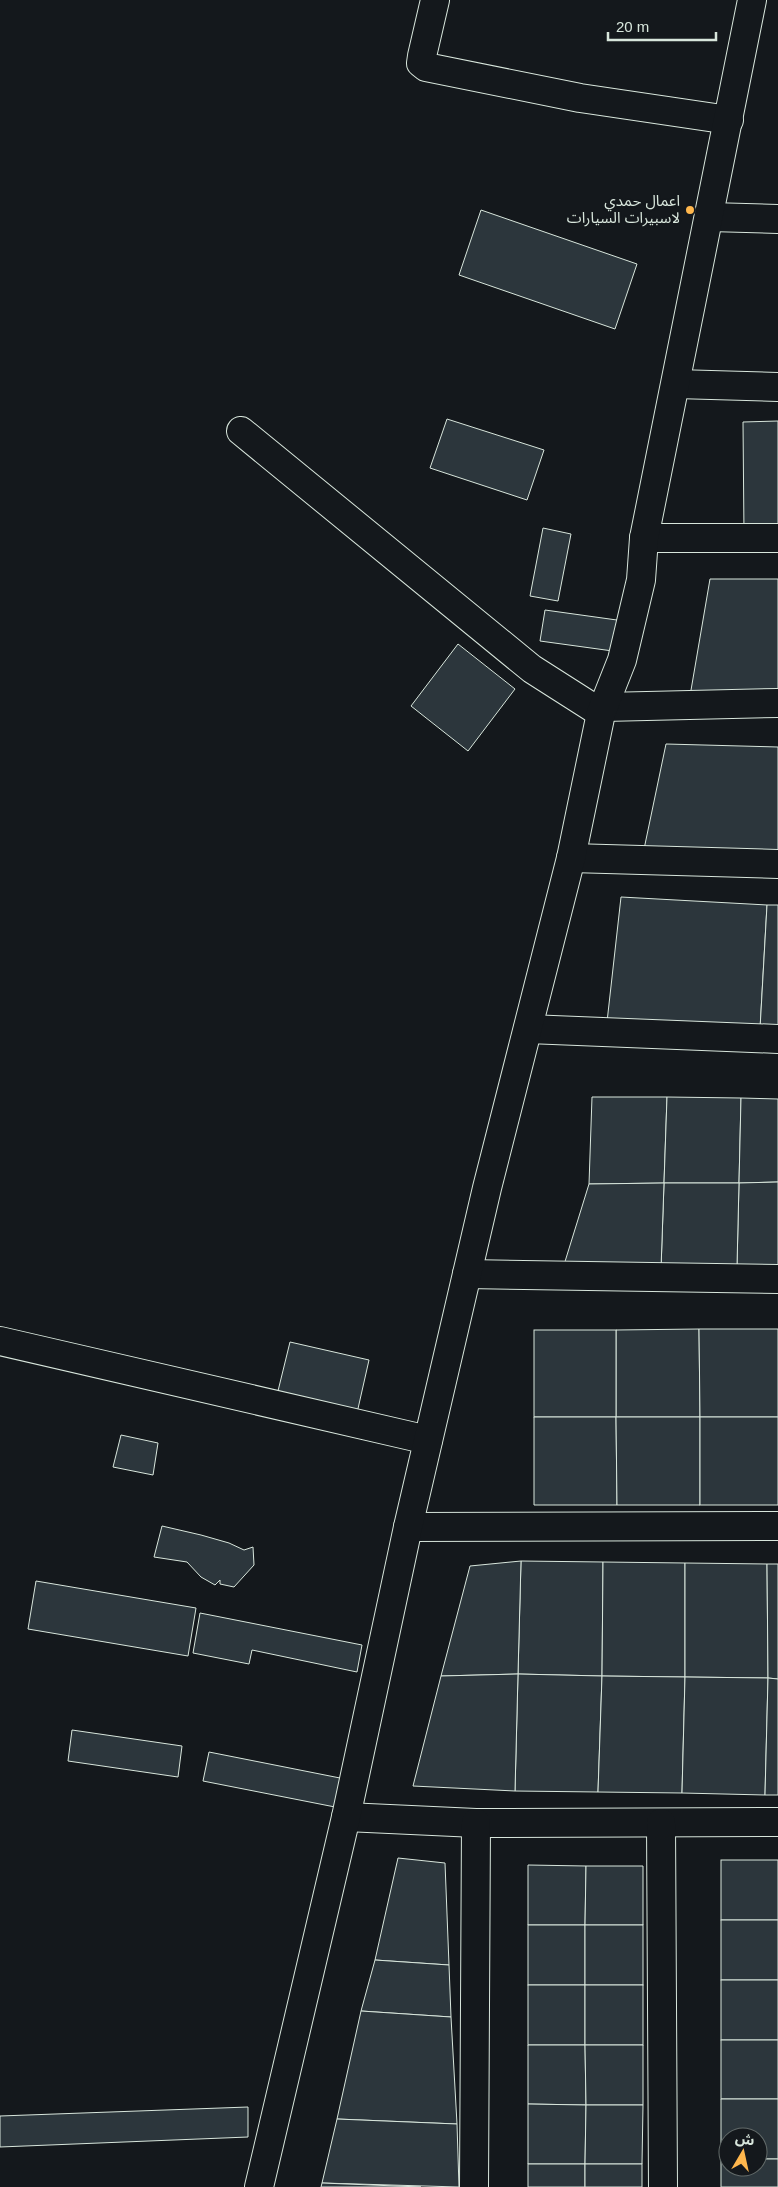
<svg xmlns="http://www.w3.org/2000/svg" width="778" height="2187" font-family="Helvetica,'Noto Sans Arabic',sans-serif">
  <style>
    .building { fill: #2c363c; stroke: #d8e6dc }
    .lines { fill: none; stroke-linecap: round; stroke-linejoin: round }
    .minor-casing { stroke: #d8e6dc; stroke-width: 30 }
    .minor { stroke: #14181c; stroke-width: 28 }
    .poi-dot { fill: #ffb74d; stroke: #14181c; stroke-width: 2 }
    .labels { text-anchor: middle; stroke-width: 4; stroke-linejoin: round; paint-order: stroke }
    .poi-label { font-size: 15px; fill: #d8e6dc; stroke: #14181c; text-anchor: end }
  </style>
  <rect width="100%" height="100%" fill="#14181c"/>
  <!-- building -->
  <g class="building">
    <polygon points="481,210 637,264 615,329 459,275"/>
    <polygon points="447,419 544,450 527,500 430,468"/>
    <polygon points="778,421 778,535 744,535 743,422"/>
    <polygon points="543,528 571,534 558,601 530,596"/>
    <polygon points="710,579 778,579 778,696 690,696"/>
    <polygon points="545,610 624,621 620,652 540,641"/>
    <polygon points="458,644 515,689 468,751 411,706"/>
    <polygon points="666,744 778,747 778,854 643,854"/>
    <polygon points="621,897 767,905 760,1029 607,1022"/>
    <polygon points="767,905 778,905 778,1030 760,1029"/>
    <polygon points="592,1097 667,1097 664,1183 589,1184"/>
    <polygon points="667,1097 741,1098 739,1183 664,1183"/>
    <polygon points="741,1098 778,1099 778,1182 739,1183"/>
    <polygon points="778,1182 778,1265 737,1266 739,1183"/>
    <polygon points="664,1183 739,1183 737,1266 661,1269"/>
    <polygon points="664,1183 661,1269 563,1268 589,1184"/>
    <polygon points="699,1329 700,1417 616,1417 616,1330"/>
    <polygon points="699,1329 778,1329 778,1417 700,1417"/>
    <rect x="534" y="1330" width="82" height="87"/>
    <polygon points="290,1342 369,1360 357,1413 277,1395"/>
    <polygon points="534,1417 616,1417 617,1505 534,1505"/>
    <polygon points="616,1417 700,1417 700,1505 617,1505"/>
    <rect x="700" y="1417" width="78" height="88"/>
    <polygon points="121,1435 158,1443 153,1475 113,1467"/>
    <polygon points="162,1526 201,1535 229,1543 244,1550 253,1547 254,1565 234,1587 220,1584 220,1580 215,1585 201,1577 187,1562 154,1557"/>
    <polygon points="521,1561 603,1562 602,1676 518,1674"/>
    <polygon points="521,1561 518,1674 441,1676 470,1566"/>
    <polygon points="603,1562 685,1563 685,1677 602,1676"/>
    <polygon points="685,1563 767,1564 768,1678 685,1677"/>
    <polygon points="767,1564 778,1564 778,1679 768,1678"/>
    <polygon points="36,1581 196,1608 188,1656 28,1629"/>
    <polygon points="200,1613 362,1645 357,1672 252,1650 249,1664 193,1653"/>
    <polygon points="518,1674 602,1676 598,1792 515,1791"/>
    <polygon points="518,1674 515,1791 413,1786 441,1676"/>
    <polygon points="602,1676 685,1677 682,1793 598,1792"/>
    <polygon points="685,1677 768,1678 765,1795 682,1793"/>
    <polygon points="768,1678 778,1679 778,1795 765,1795"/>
    <polygon points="72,1730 182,1746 178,1777 68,1761"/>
    <polygon points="209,1752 340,1778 335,1807 203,1781"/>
    <polygon points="398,1858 445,1863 449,1965 375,1960"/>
    <rect x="721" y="1860" width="57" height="60"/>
    <polygon points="528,1865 586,1866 585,1925 528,1925"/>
    <polygon points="586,1866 643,1866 643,1925 585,1925"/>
    <rect x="721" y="1920" width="57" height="60"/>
    <rect x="528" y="1925" width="57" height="60"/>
    <rect x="585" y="1925" width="58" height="60"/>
    <polygon points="375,1960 449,1965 451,2017 361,2011"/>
    <rect x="721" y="1980" width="57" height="60"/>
    <rect x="528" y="1985" width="57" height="60"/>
    <rect x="585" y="1985" width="58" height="60"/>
    <polygon points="361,2011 451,2017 457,2124 337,2119"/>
    <rect x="721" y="2040" width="57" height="59"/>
    <polygon points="528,2045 585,2045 586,2105 528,2104"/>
    <polygon points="585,2045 643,2045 643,2105 586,2105"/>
    <polygon points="721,2099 778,2099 778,2159 758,2159 758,2137 728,2137 728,2159 721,2159"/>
    <polygon points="528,2104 586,2105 585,2164 528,2164"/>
    <polygon points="586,2105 643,2105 642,2164 585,2164"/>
    <polygon points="248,2107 248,2137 0,2147 0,2116"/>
    <polygon points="337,2119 457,2124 459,2187 322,2183"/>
    <polygon points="721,2159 728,2159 728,2167 758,2167 758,2159 778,2159 778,2187 721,2187"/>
    <rect x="528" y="2164" width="57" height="23"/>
    <rect x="585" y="2164" width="57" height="23"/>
    <polygon points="322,2183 421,2187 321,2187"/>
  </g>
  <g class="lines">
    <!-- minor casing -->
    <g class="minor-casing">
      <g id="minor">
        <polyline points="435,0 422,56 421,63 426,67 580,98 729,120"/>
        <polyline points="710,217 778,219"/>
        <polyline points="676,384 778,387"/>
        <polyline points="241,431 532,669 601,713"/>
        <polyline points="644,538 778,538"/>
        <polyline points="604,707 778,703"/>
        <polyline points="571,858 778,864"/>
        <polyline points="528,1029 778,1039"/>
        <polyline points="467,1274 778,1279"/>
        <polyline points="0,1341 428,1440"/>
        <polyline points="408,1527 778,1526"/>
        <polyline points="346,1817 476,1823 778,1822"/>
        <polyline points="661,1823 663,2187"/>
        <polyline points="259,2187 346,1817 408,1527 487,1188 571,858 601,713 622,660 641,580 644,538 752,0"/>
        <polyline points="474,2187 476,1823"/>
      </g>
    </g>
    <!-- minor -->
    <use href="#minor" class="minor"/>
  </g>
  <!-- markers -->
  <circle class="poi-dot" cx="690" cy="210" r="5"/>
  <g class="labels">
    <!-- poi labels -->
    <g class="poi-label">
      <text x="680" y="206">اعمال حمدي<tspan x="680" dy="17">لاسبيرات السيارات</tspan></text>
    </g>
  </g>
  <!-- north arrow -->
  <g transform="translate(743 2152) rotate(9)"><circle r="24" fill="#14181c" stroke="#626a69"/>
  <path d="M0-4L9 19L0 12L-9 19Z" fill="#ffb74d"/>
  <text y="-8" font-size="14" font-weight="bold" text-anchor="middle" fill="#d8e6dc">ش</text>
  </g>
  <!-- scale -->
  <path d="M608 32v8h108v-8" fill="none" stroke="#d8e6dc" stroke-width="2.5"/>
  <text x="616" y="32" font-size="15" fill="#d8e6dc" stroke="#14181c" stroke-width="4" paint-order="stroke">20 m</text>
</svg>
